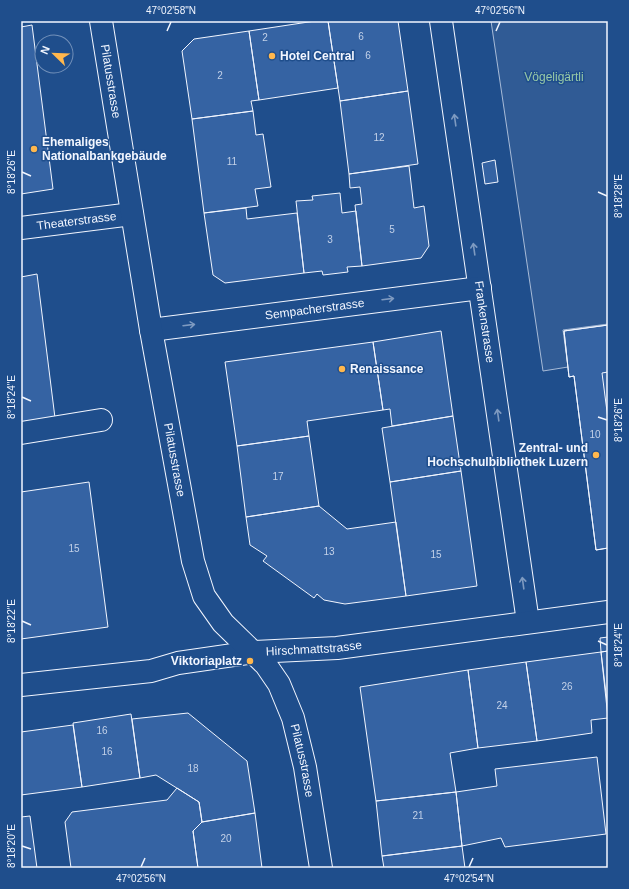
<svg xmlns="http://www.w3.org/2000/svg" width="629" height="889" font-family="Helvetica,sans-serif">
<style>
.green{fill:#305b95;stroke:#a8bbd7}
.building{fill:#3563a3;stroke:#f2f6ff}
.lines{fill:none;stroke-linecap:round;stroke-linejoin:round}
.pedestrian-casing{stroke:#f2f6ff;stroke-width:24}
.minor-casing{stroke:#f2f6ff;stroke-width:24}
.tertiary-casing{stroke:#f2f6ff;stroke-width:24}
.primary-casing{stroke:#f2f6ff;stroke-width:24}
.pedestrian{stroke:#1f4e8c;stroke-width:22}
.minor{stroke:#1f4e8c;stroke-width:22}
.tertiary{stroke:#1f4e8c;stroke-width:22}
.primary{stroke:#1f4e8c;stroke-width:22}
.oneway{stroke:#7e9ac0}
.ticks{fill:none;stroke:#f2f6ff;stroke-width:1.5}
.poi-dot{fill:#ffb74d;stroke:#1f4e8c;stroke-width:1.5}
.labels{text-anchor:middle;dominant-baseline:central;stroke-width:3;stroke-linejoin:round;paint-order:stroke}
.number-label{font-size:10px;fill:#c3d1e8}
.poi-label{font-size:12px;font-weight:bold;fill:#f2f6ff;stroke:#1f4e8c;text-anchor:start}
.park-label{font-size:12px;fill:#97c8a6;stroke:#1f4e8c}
.street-label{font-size:12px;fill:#f2f6ff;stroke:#1f4e8c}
.neatline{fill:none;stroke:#f2f6ff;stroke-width:1.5}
.ticks-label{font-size:10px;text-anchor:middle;fill:#f2f6ff}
</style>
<rect width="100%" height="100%" fill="#1f4e8c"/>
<path class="green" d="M491 21H608V324L563 330 568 367 543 371Z"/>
<path class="building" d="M315 21H328L338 88 259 100 249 31Z
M328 21H398L408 91 340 101Z
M32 25 53 189 21 194V27Z
M249 31 259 100 251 101 253 111 192 119 182 51 194 39Z
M408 91 418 164 349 174 340 101Z
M253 111 256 135 263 134 271 187 255 189 258 206 204 213 192 119Z
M495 160 498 182 485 184 482 163Z
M409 166 414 208 424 206 429 246 421 258 362 266 355 205 362 204 360 187 350 188 349 174Z
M340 193 342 213 356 211 362 266 347 267 348 272 323 275 322 271 304 273 296 201 313 200 312 196Z
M246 208 247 219 297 213 304 273 225 283 213 275 204 213Z
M37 274 55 418 21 422V277Z
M608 325V372L602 373 608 419V548L596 550 574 376 569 377 564 331Z
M608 325V548L596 550 574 376 569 377 564 331Z
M441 331 453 416 392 426 390 409 383 410 373 342Z
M373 342 383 410 307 421 309 436 237 446 225 362Z
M453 416 461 471 390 482 382 428Z
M309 436 319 506 246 517 237 446Z
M461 471 477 586 406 596 390 482Z
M89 482 108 627 21 639V492Z
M319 506 347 529 396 522 406 596 345 604 324 600 317 594 314 598 263 561 267 556 250 545 246 517Z
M608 637V651L601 652 600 638Z
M608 651V710L601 652Z
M601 652 608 718 591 720 592 733 537 741 526 662Z
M526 662 537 741 478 748 468 670Z
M468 670 478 748 450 753 456 792 376 801 360 687Z
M188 713 247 761 255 813 202 822 199 802 156 775 140 778 132 719Z
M131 714 140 778 82 787 73 723Z
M73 725 82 787 21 795V732Z
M597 757 606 834 505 847 501 838 462 846 456 792 497 786 495 769Z
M177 788 199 802 202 822 193 831 198 868H71L65 822 72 812 167 800Z
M456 792 462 846 382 856 376 801Z
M255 813 262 868H198L193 831 202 822Z
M30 816 37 868H21V817Z
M462 846 465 868H384L382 856Z"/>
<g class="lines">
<defs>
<path id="pedestrian" d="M21 433 101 420"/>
<g id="minor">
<path id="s1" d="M441 21 528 622"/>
<path id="s2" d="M21 228 132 214"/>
<path id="s3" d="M151 330 480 288"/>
<path d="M21 685 151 671 178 663 254 652"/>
</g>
<g id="tertiary">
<path id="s4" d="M254 652 337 648 608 612"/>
</g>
<g id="primary">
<path id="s5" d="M101 21 151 330 193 561 204 596 223 623 266 665 279 684 293 718 305 767 321 868"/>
</g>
</defs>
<use href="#pedestrian" class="pedestrian-casing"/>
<use href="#minor" class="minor-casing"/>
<use href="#tertiary" class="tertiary-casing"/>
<use href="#primary" class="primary-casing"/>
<use href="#pedestrian" class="pedestrian"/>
<use href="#minor" class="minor"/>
<use href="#tertiary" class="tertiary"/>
<use href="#primary" class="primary"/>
</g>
<defs><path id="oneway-shaft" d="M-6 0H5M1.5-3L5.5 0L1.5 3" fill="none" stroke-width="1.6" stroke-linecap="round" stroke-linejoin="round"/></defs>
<g class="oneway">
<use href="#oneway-shaft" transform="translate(455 120) rotate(-98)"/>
<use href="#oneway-shaft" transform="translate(474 249) rotate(-98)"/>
<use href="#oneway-shaft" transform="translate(388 299) rotate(-7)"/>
<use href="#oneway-shaft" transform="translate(189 325) rotate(-7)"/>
<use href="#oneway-shaft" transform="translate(498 415) rotate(-98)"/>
<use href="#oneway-shaft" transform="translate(523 583) rotate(-98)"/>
</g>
<path class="ticks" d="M167 31 171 22M496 31 500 22M22 172 31 176M598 192 607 196M22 397 31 401M598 417 607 420M22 621 31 625M598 641 607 645M22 846 31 849M141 867 145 858M469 867 473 858"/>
<g class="poi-dot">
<circle cx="272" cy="56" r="4"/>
<circle cx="34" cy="149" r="4"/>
<circle cx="342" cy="369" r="4"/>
<circle cx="596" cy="455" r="4"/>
<circle cx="250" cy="661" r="4"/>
</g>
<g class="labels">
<g class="number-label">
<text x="361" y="36">6</text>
<text x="265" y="37">2</text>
<text x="368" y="55">6</text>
<text x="220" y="75">2</text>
<text x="379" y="137">12</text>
<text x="232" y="161">11</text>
<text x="392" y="229">5</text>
<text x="330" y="239">3</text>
<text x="595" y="434">10</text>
<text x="278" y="476">17</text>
<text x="74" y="548">15</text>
<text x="329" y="551">13</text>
<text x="436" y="554">15</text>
<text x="567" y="686">26</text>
<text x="502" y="705">24</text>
<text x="102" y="730">16</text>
<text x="107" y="751">16</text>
<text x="193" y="768">18</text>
<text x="418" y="815">21</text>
<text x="226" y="838">20</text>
</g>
<g class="poi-label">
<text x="280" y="56">Hotel Central</text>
<text x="42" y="142">Ehemaliges<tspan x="42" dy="14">Nationalbankgebäude</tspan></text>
<text x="350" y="369">Renaissance</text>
<text x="588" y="448" text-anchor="end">Zentral- und<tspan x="588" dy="14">Hochschulbibliothek Luzern</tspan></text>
<text x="242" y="661" text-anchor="end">Viktoriaplatz</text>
</g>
<g class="park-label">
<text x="554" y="77">Vögeligärtli</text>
</g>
<g class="street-label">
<text stroke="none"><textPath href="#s5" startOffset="61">Pilatusstrasse</textPath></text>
<text stroke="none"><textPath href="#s2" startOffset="56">Theaterstrasse</textPath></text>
<text stroke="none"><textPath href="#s3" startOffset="165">Sempacherstrasse</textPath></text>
<text stroke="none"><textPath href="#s1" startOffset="304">Frankenstrasse</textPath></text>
<text stroke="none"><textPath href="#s5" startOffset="445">Pilatusstrasse</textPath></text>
<text stroke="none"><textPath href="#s4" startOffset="60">Hirschmattstrasse</textPath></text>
<text stroke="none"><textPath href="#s5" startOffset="781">Pilatusstrasse</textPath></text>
</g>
</g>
<rect width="629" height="889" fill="none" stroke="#1f4e8c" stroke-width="44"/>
<g transform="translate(54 54) rotate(293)"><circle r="19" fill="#1f4e8c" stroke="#7391ba"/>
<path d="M0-3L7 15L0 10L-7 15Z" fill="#ffb74d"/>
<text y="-6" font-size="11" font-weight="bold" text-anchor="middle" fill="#f2f6ff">N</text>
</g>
<rect x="22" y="22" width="585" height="845" class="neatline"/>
<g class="ticks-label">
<text x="171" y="14">47°02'58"N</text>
<text x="500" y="14">47°02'56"N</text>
<text transform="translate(11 172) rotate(-90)" y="4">8°18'26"E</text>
<text transform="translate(618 196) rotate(-90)" y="4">8°18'28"E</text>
<text transform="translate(11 397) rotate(-90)" y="4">8°18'24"E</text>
<text transform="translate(618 420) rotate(-90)" y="4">8°18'26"E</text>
<text transform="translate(11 621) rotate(-90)" y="4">8°18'22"E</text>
<text transform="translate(618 645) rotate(-90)" y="4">8°18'24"E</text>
<text transform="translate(11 846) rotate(-90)" y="4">8°18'20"E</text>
<text x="141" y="882">47°02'56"N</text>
<text x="469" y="882">47°02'54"N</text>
</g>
</svg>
